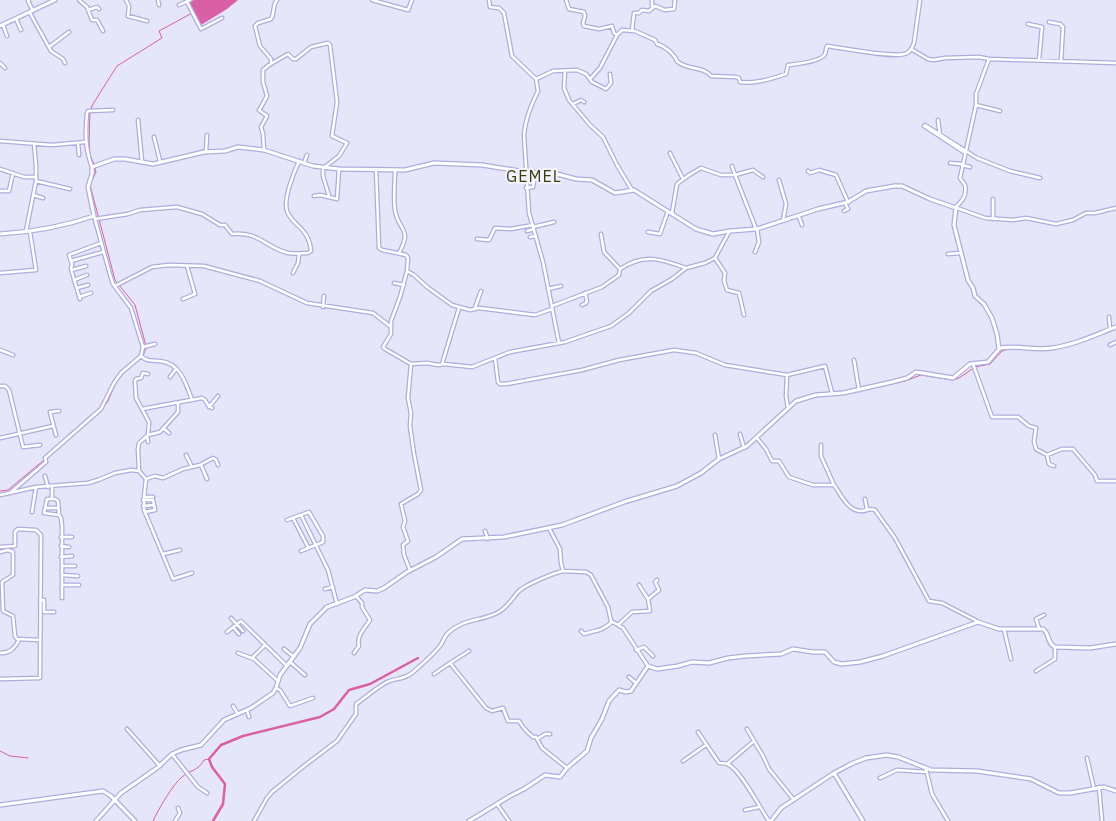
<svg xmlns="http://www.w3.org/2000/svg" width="1116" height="821" font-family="'IBM Plex Sans',sans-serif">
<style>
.water{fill:#d960a5}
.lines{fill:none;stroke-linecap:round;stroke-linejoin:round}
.stream{stroke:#d960a5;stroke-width:1}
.canal{stroke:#d960a5;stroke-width:2.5}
.minor-casing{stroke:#afacdd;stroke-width:5}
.tertiary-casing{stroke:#afacdd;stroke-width:5.5}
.secondary-casing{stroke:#afacdd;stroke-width:5.5}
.minor{stroke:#fff;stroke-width:2.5}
.tertiary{stroke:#fff;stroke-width:3}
.secondary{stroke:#fff;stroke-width:3}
.labels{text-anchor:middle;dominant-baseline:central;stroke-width:4;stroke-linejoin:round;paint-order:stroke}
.quarter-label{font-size:16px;letter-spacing:1px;fill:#3b3a10;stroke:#f4f4fe}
</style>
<rect width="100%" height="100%" fill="#e6e6fa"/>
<path class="water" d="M195 0H238L227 9 201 25 188 1Z"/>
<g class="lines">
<path class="stream" d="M94 164 90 155 89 142 90 111 93 104 117 66 162 38 159 31 194 12
M95 168 96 172 90 185 115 280 135 305 146 346C145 357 136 363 128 368
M1107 332 1116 329
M1048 350 1066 347
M845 394 905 381 921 375 953 380 959 378 975 367 990 364 1002 351 1008 349H1016
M103 408 108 401 117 380
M0 491 8 490 44 460
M0 751 10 756 28 758
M153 821C158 810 173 784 182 777 191 769 197 772 204 760L209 759"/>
<path class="canal" d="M213 821 223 804 225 784 212 767 209 759 221 745 243 736 320 717 334 709 349 690 370 684 418 658"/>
<defs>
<path id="minor" d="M29 0 28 1 33 11
M79 0 87 7 92 20H97L103 31
M126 0 129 6 128 16 147 21
M158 0 159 5
M372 0 408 10 412 0
M489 0 490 7 499 8 504 13 512 56 536 79
M566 0 569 9 584 12 585 16 583 23 584 26 599 29 612 26 614 33 617 35 622 30 635 31 655 40 657 44C664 46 670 51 674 56 676 58 676 61 678 62 688 70 703 66 711 76L736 77 739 78 740 82C755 84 771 79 786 74L788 65C796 64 821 62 825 54 826 51 826 48 827 46 843 48 892 58 904 54 910 53 912 48 914 43L920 0
M652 0V7
M187 2 201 29 222 18
M179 5 190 0
M88 10 97 7 99 9
M30 13 51 51 63 59 65 63
M16 19 21 30
M1049 22 1060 24 1063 27 1061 61
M1028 24 1042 27 1039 60
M3 25 7 36
M632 31 634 13H639L642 10 649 11 655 6 665 10 674 9 675 0
M49 47 69 32
M911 49 928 59 933 60 945 58 979 57 989 59 976 94V105L960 178 965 185C967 195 963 200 956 207
M989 59 1116 63
M0 63 5 68
M271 64V59L260 46 255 26 258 23 271 19C275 13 272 5 277 0
M565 71 564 88 569 100 590 125 603 137 617 165 632 190
M590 79 600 68 617 35
M573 104 581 100 584 102
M976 105 1000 111
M138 120 142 162
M938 120 940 136
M925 125 977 158 1010 171 1040 178
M924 126 965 153
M154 137 160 161
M0 141 52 145 85 142
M78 143 79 155
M264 150 263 134 261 127 267 116 259 110C263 105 264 101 267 96L263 82V70L269 65 288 54 293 59H296L311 47 328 43 330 45 337 102 332 136 347 143 339 156 325 167
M206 151 207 135
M670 153 683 179
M304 163 307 155
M950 163 961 164
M962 165 970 167
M732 166 735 175 753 170 763 177
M92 167C85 149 85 132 87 113L88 111 113 110
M323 168V176L329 196
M0 169 24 177H36
M376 169 379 248 382 250 406 255 408 258 407 271 414 275 427 287 452 305 470 310 479 308 535 315 552 309
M395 170C395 183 393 197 395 210 398 231 413 228 399 253
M808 171 810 173 819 170 836 175 848 202
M779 180 786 204 783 220
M36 181 70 189
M526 188 533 187 534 181
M0 191H9L13 173
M33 195 43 198
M314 196 320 195 337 199 339 169
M993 199V219
M957 208 985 218 1013 220 1026 218 1056 224 1073 220 1086 213H1095L1116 208
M844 211 848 209 845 203
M672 213 677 184 689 175 701 168 721 175H735L756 229
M799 217 802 225
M95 219 128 214 140 210 177 207 202 214 220 225H225L232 234C259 231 266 248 288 253 295 254 302 253 308 253L311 251C309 227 292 226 287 211 283 199 294 172 299 161
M533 227 554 222
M26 231 36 181V165L34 144
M527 231 534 229
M648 232 660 234 668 211
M530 237 536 236
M477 239 489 240 495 228 511 229 533 225
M755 252 759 242 757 229
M948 254 961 253
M715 258 725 273 724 281 727 290 739 293 744 315
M71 261 103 252
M620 269C644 253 661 259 686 268
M72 270 86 266
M407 271 400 297 391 321V334L383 347 385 349 411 364 408 398 411 413 410 426 414 454 421 490 418 494 401 504 405 521 403 527 408 541 403 545 404 555 410 570
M0 273 36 270 30 232
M293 273 298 263 299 254
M74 280 87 275
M394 283 404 285
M115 286 152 267 169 265 204 266 260 281 307 303 373 313 391 327
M77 288 88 285
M548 289 561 286
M79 297 91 293
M80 299 71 269 72 264 69 255 101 243
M183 299 195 294 187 266
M582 305 586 303 587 301 585 293
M552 306 602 287 619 275 620 269 604 252 601 234
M323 307 324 296
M475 308 481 291
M1109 317 1110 329
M559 343 543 262 529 213 524 135C525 119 531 105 538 91L536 79 553 71 577 70 586 74 592 82 606 89 611 83 610 74
M1110 345 1116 342
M143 347 155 344
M0 350 13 355
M141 356C147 362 152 360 160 361 180 363 186 383 192 400
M495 358 498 382 500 384H506L582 370 619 360 674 350 696 353 725 365 787 375 825 366 832 393
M854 360 859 390
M411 364 427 363 438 365 444 364 472 367 510 352 565 342 611 326 629 313 651 291 672 279 686 268 705 263 715 258 729 232
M442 364 459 308
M973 364 992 417H1018L1029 426 1036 428 1034 441 1036 449 1047 455 1049 464 1054 466
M787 375 786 396 788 408
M170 377 176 369
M0 386H5L9 390 23 447 40 445
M209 407 218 396
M142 409 202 398 205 400 208 405 212 408
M163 428 169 433
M740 434 744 448
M56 435 50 412 59 411
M148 435 149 422 136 398 135 381 136 379 141 378 143 373 148 374
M715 435 719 459
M147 436 148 442
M0 438 53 426
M757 438 766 449 772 461H779L789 477 813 485H834C840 493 847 510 860 511 866 512 869 507 875 510L895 538 929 601 942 603 977 621
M821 445V456L834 485
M186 455 192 467
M1047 455 1062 449H1073L1095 475 1097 481H1116
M201 465 207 479
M139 471 138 449 139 443 148 435 160 432 178 412V403
M45 476 48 487
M146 479 155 476 163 478 183 469 200 465 213 458 216 460 218 465
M52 487V499
M10 493 46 462 45 458 101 409 114 383 121 373 141 356 143 347 131 308 113 284 111 278 94 216
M0 495 36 487 88 483 98 480 115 473 131 470 139 471 146 479 144 497V510L173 579 192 573
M144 497H153
M865 499 867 509
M143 500H153L155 510 145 512
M143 506 154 505
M45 508H58
M32 512 36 487
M59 515 44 513 47 499H55L58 501 59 515 61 518 62 526V585H79
M301 515 328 570 337 604
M293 518 308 547
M287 520 309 512 323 536V542L301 551
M549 528 560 549 561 563 563 571 586 572 591 575 608 607 611 621 623 628 648 666
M485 531 488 539
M61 537H72
M61 546 69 547
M0 547 15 546V532L18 529 36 530 41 535 40 678 0 679
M0 552 8 550 13 552V575L2 582 3 611 13 616 15 636 17 639 40 640
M163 554 180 550
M61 557 72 556
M62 566H75
M62 575 78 576
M62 585V598
M325 589 333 587
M648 599 659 590 655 582 657 580
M40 600H44V612H54
M231 618 243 631
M618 625 632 612 650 611 648 599 639 585
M233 627 239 634
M1039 628 1036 619 1044 615
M1004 629 1011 659
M581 631 584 634C596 630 601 632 612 622
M227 632 241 621 287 666
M284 649 294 657
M636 650 644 647 653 656
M469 651 450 663 486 708 492 711 503 708 508 721H519C523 728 527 732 533 737H536L542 748 567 768
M0 653C10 653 14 649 19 640
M238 653 254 659 278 681
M354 653 359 646C356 636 365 628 370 620L362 607V603L356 596
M252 658 265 645
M290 662 305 675
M1036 671 1055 659V647
M434 674 450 663
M629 677 636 683
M276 688 280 690 290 706 313 698
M233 706 238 714
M247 710 249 717
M127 729 160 766
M747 729 763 756 769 769 794 800
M698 732 719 763C722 763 724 763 727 764 739 767 761 810 769 821
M537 739 545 734H550
M172 754 198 787 207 793
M1087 758 1094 789
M683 761 706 745
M727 764 754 741
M926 769 932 794 948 821
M880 778 897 770 926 772
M1099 787 1102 821
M497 804 509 821
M745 810 759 807
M175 821 180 813 178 808
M254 821 267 798 272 792 304 766 337 741 356 714V704C366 697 376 688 387 682 395 678 403 680 412 673 421 665 432 656 440 646 443 642 444 637 448 633 464 618 479 622 497 613 507 608 511 600 518 592 524 585 554 573 563 571"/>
<path id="tertiary" d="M0 234C33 232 62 227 94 216L88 187 92 174V167L114 159H125L153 164 204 152 225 151 238 147 264 150 313 166 339 169 405 170 434 163 482 165 526 172 557 174 576 179 592 180 615 193 634 190 696 229 713 234 730 231 757 229 818 209 848 202 866 191 894 186H902L930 199 956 208 954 225 968 280 973 288 975 296 984 304 992 318 997 334 999 349
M834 773 851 764 866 758 887 755 898 757 931 770 977 771 1031 779 1059 793H1070L1104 787 1116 791
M96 821 121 793 157 768 172 754 181 750 201 745 224 720 251 708 273 693 276 688 280 675 300 648 310 624 327 607 354 597 365 590 377 591 384 588 407 572 436 557 462 539 504 537 562 525 624 502 677 486 701 473 719 459 747 446 796 401 816 395 843 393 892 382 907 378 916 372 953 378 970 364 988 362 1000 348C1017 345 1035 351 1052 348 1074 345 1095 335 1116 327
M469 821 510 796 524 789 545 775 560 777 567 768 587 751 591 738 602 719 609 701 619 690 626 692 631 691 648 666 657 669 678 666 692 662 709 663 728 658 746 656 781 654 793 649 813 652H825L834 662 842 664 860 662 883 656 978 622 999 629H1043C1050 634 1047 644 1055 647L1090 648 1116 644
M771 821 781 808 834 773 863 821"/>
<path id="secondary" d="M0 26 55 0
M0 805 103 791 111 796 135 821"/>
</defs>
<use href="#minor" class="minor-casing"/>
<use href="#tertiary" class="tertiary-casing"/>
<use href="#secondary" class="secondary-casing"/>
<use href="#minor" class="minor"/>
<use href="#tertiary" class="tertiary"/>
<use href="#secondary" class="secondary"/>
</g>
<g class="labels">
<g class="quarter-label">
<text x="534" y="176">GEMEL</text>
</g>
</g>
</svg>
